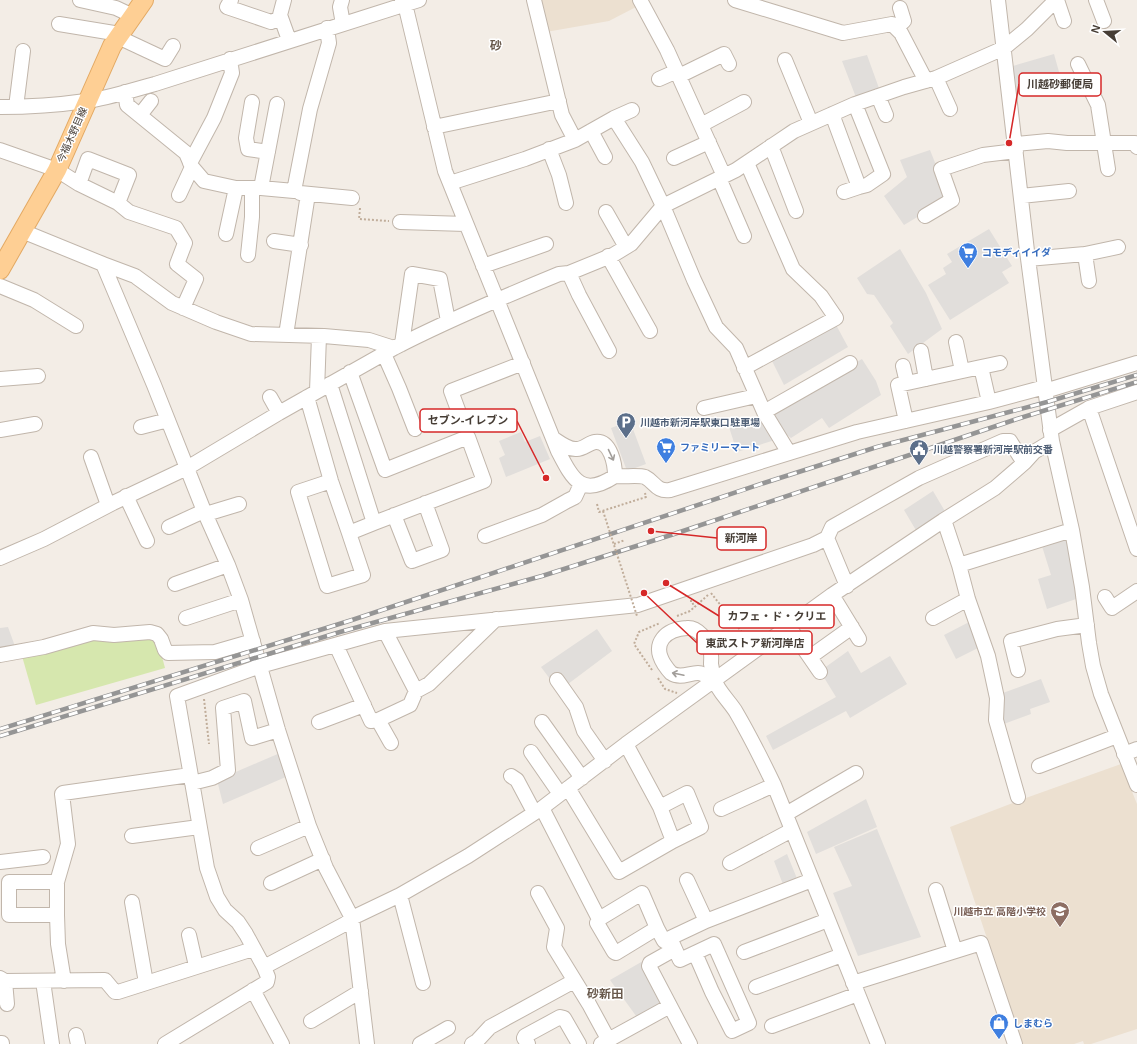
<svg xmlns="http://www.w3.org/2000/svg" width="1137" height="1044" font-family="Helvetica,'Noto Sans JP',sans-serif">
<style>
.education{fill:#ece0d0}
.green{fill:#d6e7ae}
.parking{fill:#e1dedb}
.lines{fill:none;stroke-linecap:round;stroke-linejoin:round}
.minor-casing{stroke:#c1b6ab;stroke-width:16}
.major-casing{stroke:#e3a963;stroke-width:20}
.path{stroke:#c0ad9a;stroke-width:2;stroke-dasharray:2 2;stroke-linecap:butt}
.minor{stroke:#fff;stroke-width:14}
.major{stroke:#fecf94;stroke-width:18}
.rail-casing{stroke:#959595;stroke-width:4.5}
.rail{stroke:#fff;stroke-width:3;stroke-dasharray:9;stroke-linecap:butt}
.path-bridge{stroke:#c0ad9a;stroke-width:2;stroke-dasharray:2 2;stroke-linecap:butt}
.oneway{stroke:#a29e9a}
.labels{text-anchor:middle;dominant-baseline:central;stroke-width:3;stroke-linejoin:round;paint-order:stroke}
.street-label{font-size:10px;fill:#463d35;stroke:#fff}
.shop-label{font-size:10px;font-weight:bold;fill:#366cbe;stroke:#fff;text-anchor:start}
.service-label{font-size:10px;font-weight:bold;fill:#4e5e75;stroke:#fff;text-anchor:start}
.education-label{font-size:10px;font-weight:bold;fill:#785e54;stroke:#fff;text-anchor:end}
.quarter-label{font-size:12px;font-weight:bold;fill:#68594c;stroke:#fff}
.leader{fill:none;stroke:#d62828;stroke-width:1.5}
.callout-dot{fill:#d62828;stroke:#fff;stroke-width:1.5}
.callout{fill:#fff;stroke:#d62828;stroke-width:1.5}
.callout-label{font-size:11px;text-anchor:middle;font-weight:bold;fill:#463d35}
</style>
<rect width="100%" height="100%" fill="#f3ede6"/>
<path class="education" d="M537 0H634L636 7 609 21 546 32Z
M1121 764 1137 804V1029L1091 1044H1084L1083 1041 1074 1044H1022L950 827 1023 799Z"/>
<path class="green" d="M151 635 160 649 165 668 36 705 22 656 77 640Z"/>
<path class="parking" d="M1054 54 1061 79 1016 92 1013 66Z
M867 55 880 91 857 100 842 61Z
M930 150 949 198 904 225 884 196 907 177 900 160Z
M989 229 1012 266 1002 272 1009 283 950 320 928 285 946 274 943 268 952 262 947 254Z
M900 249 926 293 942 329 908 354 890 326 893 323 874 295 867 294 857 278Z
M835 323 848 347 784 385 770 357Z
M862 359 876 381 881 395 829 428 822 418 791 438 780 429 769 413Z
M761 417 775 440 737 452 729 427Z
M630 421 646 464 627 471 611 428Z
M521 432 525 442 540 436 550 459 506 477 499 458 505 455 499 441Z
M933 491 946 513 917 532 904 510Z
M1068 535 1079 598 1047 609 1038 579 1051 575 1041 543Z
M973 620 982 646 956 659 944 635Z
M8 627 16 649 0 651V628Z
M597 629 612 651 568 684 553 683 541 667Z
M848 651 861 673 890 656 907 684 850 718 846 711 773 750 766 736 836 697 820 671Z
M1041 679 1050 702 1030 709 1031 714 1001 725 1000 694Z
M280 753 288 776 223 804 217 780Z
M866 799 877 827 816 854 807 832Z
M877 829 921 937 858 956 833 893 852 886 834 847Z
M787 854 798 881 784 887 774 861Z
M643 961 664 1000 661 1007 639 1020 610 980Z"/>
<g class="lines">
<defs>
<path id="minor" d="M80 0 116 8 133 16
M231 0 227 7 271 22 281 18
M284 0 280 15 289 40
M342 0 340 7 343 24
M402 0 405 4 445 171 558 451C573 480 582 498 615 476 615 465 611 440 595 442 589 443 583 449 577 449 569 450 560 443 554 439
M534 0 562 115 575 140
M640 0 667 50 724 176
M735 0 843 33 892 24 901 33 926 81
M998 0 1027 251 1052 441 1072 530 1082 587 1089 643 1093 666 1101 694 1137 785
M1057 0 1064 21
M1096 0 1104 21
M59 24 120 34
M896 28 904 21 900 8
M118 37 165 59 173 46
M785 60 811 123
M1078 64 1098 105 1108 169
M679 76 724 54 729 64
M936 78 950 109
M659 79 677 71
M125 92 127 105 186 153 192 167 204 181 236 188H261L294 191 310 109 329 43 327 28
M878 96 886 115
M252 102 246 138 248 149 268 152
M0 107C29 107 58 105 86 101 109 98 132 90 155 84L419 0
M16 107 23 51
M832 114 859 187 867 185 883 174 855 104
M140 115 151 101
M614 118 632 110
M701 125 744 102
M434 127 559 101
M591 131 605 157
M1015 144 1048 141 1067 143H1135L1137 147
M771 146 796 211
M549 149 559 175 566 203
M0 150 57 170 79 184 118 203 129 212 176 228 185 243 177 264 196 279 183 308
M674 158 709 142
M190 163 214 118 232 73 230 59
M719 178 744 236
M450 183 525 159 575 140 614 118 642 162 663 206 694 280 716 327 736 348 764 412 789 453
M79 184 88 159 129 175 118 203
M261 188 277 104
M844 192 859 187
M300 193 352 198
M179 195 192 167
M1021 196 1069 191
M606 212 626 247
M925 216 952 200 941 169 983 155 1016 151
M400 222 466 224
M22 231 103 264 154 385 204 511 228 565 241 600 278 730 309 826 326 868 352 918 367 1044
M226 234 236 188
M274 241 301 245
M1085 254 1089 281
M248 255 252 217V188
M608 256 650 331
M1028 259 1085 254 1118 247
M103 264 135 276 172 303 216 322 251 334 324 336 369 340 394 348C448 320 503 297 559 274L569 273 613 255 631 244 663 206 736 170 794 131 855 104 904 87 936 78 1004 48 1027 29 1056 0
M483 266 546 244
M569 273 579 295 609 351
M0 286 34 300 76 326
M286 335 308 194
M956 342 962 371
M402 344 412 274 440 279 448 321
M921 351 926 379
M384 354 399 388 415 429
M903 366 907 383
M981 367 1000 363
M744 368 836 318 821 296 793 269 747 163
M0 379 38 376
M330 384 374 523 484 481 468 437 385 470 350 372
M317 391 319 336
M1045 391 1137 363
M270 397 279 413
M307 397 331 481 349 533 374 523
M704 408 756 396
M1089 408 1137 549
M764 412 850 363
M461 418 451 391 523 363
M906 421 898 385 981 367 989 402
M141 427 168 420
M0 430 35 424
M1050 430 1089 408 1137 392
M91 457 108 505
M615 476C623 477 639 475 645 477 655 482 656 492 670 490L857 432 989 402 1045 387
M331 481 298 492 327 586 363 575 349 533
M126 496 147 541
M206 514 239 504
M394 515 412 561 442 550 425 503
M944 520 959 565 1072 530
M169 527 204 511
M485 536 542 515 567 501 575 497 581 484
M0 558 44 539 113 503 187 468 279 413 394 348
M959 565 968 599 988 656 997 698 996 720 1018 797
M175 584 228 565
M847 586 827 538 832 527 919 478 1003 441H1010L1024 463
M832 595 859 639
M1105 597 1112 608 1137 591
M186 618 241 600
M933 618 968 599
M789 627 820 672
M385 631 416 691
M336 645 371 721 378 720 410 705 416 691 429 684 496 619
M0 655 44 647 93 633 114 635 150 632 157 634 161 639 165 650 168 653 215 652 253 641
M810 657 852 627
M1018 670 1011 641 1057 629 1087 625
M557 680 576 707 584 731 605 761
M714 681C710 678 703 673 698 673 689 673 680 679 671 673 668 670 666 667 664 664 651 643 666 629 687 628 698 627 707 640 710 649 712 654 711 659 711 664 712 669 713 675 714 679 717 690 730 702 736 712 750 736 762 760 774 785L878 1044
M378 720 391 743
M319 722 364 705
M542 722 582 778
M531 752 560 794
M1124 754 1137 749
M1039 766 1117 736
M511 776 517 780 534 812
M192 783 212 778 228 770 223 708 244 701 252 738 278 730
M568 788 619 872 673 841 660 807 626 744
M660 807 687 793 701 827 673 841
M542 808 599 919 597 923 614 952 616 953 657 928 642 893 599 919
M721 809 774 785
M786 814 856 773
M132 836 199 827
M258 848 309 826
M0 862 43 857
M730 863 792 830
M687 880 706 921
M57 882H9V915H57
M271 883 323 859
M936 890 955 951
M538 893 557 928 554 947 589 1004 608 1039
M400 895 423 983
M132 902 146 983
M657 928 664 941 670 938 680 960 714 944 749 1023 732 1031 712 992 695 953
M189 935 196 966
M670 938 706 921 812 880
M675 949 650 963 649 966 690 1044
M744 952 828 920
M264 967 246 934 238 922 225 910 217 897 207 868 177 696 260 666 385 631 638 605 813 545 827 538
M0 978 5 981 105 980 115 992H118L253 949
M5 981 7 1004
M43 981 52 1044
M64 981 58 944 57 915V882L68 844 62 794 63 793 190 775
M853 983 981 943 1015 1044
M756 987 842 955
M253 990 282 1044
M311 1021 361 991
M772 1026 858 994
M76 1035 78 1044
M0 1043H2
M165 1044 267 982 268 977 264 967 345 924 352 918 400 895 468 856 542 808 626 744 832 595 944 520 995 488 1024 463 1034 452 1052 441
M420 1044 448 1028
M472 1044 477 1041 490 1027 574 981
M528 1044 524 1038 525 1036 560 1017 564 1018 579 1044
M601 1044 670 1006"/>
<path id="major" d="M0 270 57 170 112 46 144 0"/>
</defs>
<use href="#minor" class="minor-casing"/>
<use href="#major" class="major-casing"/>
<path class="path" d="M360 208 359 219 389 221
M597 504 599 512 646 497 645 493
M614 544 625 540
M711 593 748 640
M690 601H692L694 607
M677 616 690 611 708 595
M652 670 634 644 639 632 660 623
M658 678 665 689 677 693
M204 699 209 744"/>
<use href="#minor" class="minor"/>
<use href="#major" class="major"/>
<defs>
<path id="rail" d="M0 729 352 620 764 483 877 447 1047 402 1137 375
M0 736 340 632 542 576 671 535 1017 419 1137 382"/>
</defs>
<use href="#rail" class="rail-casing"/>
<use href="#rail" class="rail"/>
<path class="path-bridge" d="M603 511 637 616"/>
</g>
<defs><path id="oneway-shaft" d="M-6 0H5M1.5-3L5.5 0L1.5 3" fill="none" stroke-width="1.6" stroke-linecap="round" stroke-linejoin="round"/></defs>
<g class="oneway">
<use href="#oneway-shaft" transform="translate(611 455) rotate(65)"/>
<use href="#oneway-shaft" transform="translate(678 674) rotate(-168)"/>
</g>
<defs>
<symbol id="supermarket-pin" viewBox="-11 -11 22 30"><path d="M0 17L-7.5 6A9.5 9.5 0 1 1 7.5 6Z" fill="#3f7fe0" stroke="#fff"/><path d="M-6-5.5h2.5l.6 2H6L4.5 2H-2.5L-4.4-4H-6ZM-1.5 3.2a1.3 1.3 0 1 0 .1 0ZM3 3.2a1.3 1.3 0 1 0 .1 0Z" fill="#fff"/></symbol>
<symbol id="parking-pin" viewBox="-11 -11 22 30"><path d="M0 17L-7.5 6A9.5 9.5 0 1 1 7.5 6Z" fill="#5c6f8a" stroke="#fff"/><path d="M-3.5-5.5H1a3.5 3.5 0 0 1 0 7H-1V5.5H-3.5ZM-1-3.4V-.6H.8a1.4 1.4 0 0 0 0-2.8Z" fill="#fff"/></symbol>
<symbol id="civic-pin" viewBox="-11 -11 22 30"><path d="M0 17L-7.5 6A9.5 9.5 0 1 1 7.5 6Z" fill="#5c6f8a" stroke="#fff"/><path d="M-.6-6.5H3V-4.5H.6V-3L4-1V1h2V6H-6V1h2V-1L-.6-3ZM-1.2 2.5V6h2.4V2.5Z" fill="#fff"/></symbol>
<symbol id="school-pin" viewBox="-11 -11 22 30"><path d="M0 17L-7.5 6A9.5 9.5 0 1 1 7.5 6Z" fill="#8d6e63" stroke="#fff"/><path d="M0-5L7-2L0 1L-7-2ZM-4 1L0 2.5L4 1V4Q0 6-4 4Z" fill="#fff"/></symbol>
<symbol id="shop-pin" viewBox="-11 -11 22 30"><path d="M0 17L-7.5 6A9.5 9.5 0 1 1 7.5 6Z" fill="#3f7fe0" stroke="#fff"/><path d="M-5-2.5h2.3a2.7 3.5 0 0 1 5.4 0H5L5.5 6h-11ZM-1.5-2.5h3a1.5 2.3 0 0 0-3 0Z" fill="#fff"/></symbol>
</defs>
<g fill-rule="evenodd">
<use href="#supermarket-pin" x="957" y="241" width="22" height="30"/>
<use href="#parking-pin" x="615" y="411" width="22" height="30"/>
<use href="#supermarket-pin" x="655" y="436" width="22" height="30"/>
<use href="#civic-pin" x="908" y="438" width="22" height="30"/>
<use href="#school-pin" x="1049" y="900" width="22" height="30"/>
<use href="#shop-pin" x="988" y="1012" width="22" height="30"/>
</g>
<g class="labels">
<g class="street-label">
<text transform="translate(72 135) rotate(-66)">今福木野目線</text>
</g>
<g class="shop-label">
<text x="982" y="252">コモディイイダ</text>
<text x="680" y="447">ファミリーマート</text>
<text x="1013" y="1023">しまむら</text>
</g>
<g class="service-label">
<text x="640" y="422">川越市新河岸駅東口駐車場</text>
<text x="933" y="449">川越警察署新河岸駅前交番</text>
</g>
<g class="education-label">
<text x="1046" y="911">川越市立 高階小学校</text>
</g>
<g class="quarter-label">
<text x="496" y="46">砂</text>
<text x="605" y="994">砂新田</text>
</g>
</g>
<path class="leader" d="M1009 143L1019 84M546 478L517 421M651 531L717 538M666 583L719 616M644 593L697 643"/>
<g class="callout-dot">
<circle cx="1009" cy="143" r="4"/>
<circle cx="546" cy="478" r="4"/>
<circle cx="651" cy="531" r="4"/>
<circle cx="666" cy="583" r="4"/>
<circle cx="644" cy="593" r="4"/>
</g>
<g class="callout">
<rect x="1019" y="73" width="82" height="23" rx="4"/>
<rect x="420" y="409" width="97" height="23" rx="4"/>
<rect x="717" y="527" width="49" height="23" rx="4"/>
<rect x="719" y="605" width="115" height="23" rx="4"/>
<rect x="697" y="631" width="115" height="23" rx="4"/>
</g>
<g class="callout-label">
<text x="1060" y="88">川越砂郵便局</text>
<text x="468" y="424">セブン-イレブン</text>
<text x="741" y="542">新河岸</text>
<text x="777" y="620">カフェ・ド・クリエ</text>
<text x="755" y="647">東武ストア新河岸店</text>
</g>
<g transform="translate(1105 32) rotate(288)" stroke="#ffffff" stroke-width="3" paint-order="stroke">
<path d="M0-3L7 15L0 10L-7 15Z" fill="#463d35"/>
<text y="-6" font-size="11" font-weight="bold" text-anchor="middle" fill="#463d35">N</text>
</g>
</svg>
